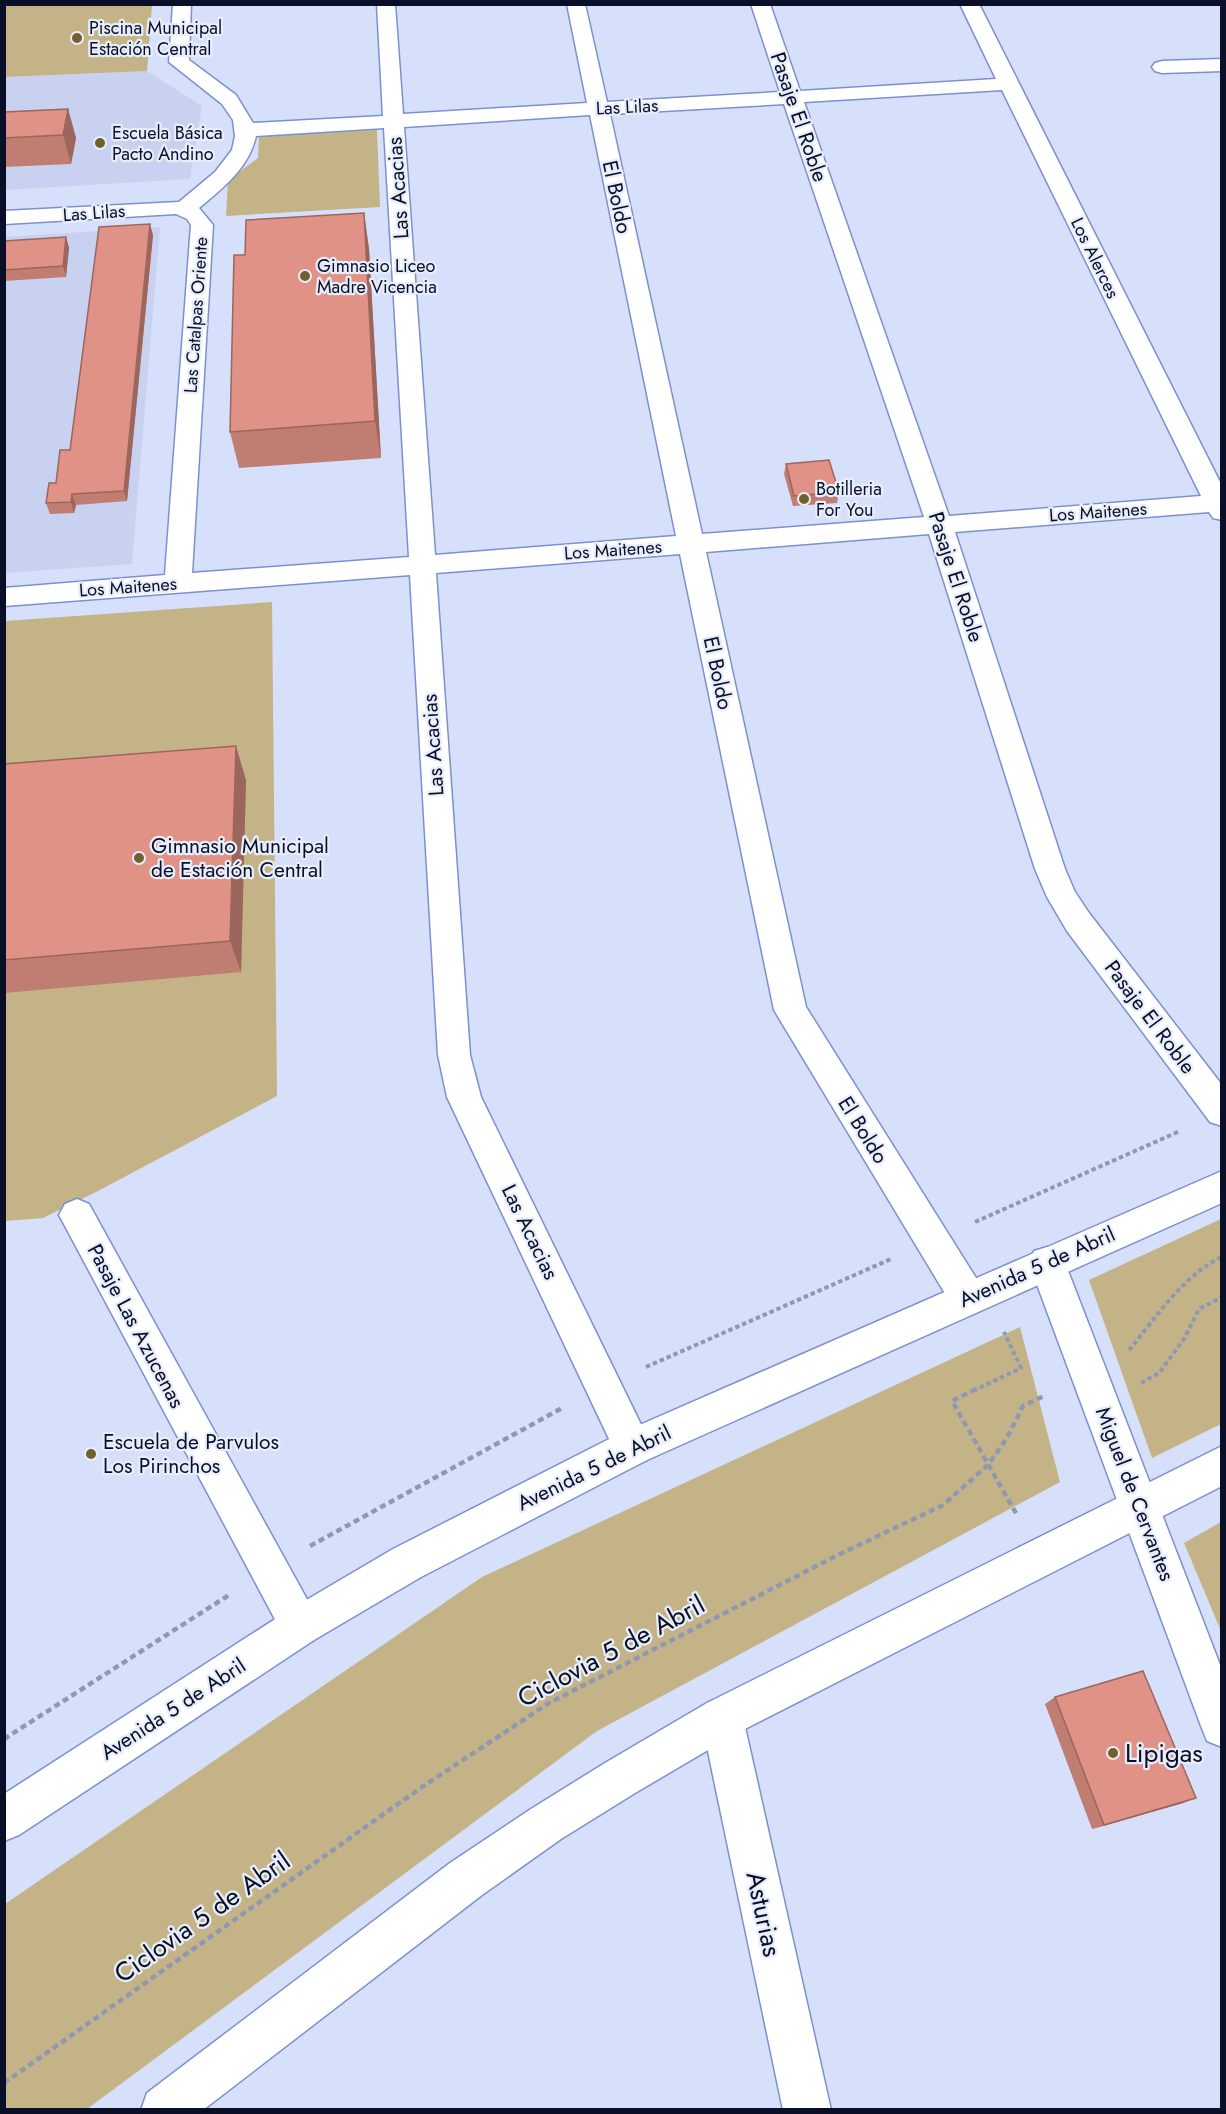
<svg xmlns="http://www.w3.org/2000/svg" width="1226" height="2114" font-family="Jost,sans-serif">
<style>
.built{fill:#c8d2f0}
.green{fill:#c3b386}
.lines{fill:none;stroke-linecap:round;stroke-linejoin:round}
.minor-casing{stroke:#7c90cf;stroke-width:3}
.secondary-casing{stroke:#7c90cf;stroke-width:3}
.path-far1{stroke:#8f98b2;stroke-width:4;stroke-dasharray:4.5 3;stroke-linecap:butt}
.path{stroke:#8f98b2;stroke-width:4.5;stroke-dasharray:6 4;stroke-linecap:butt}
.minor{fill:#fff;fill-rule:evenodd}
.secondary{fill:#fff;fill-rule:evenodd}
.wall{fill:#c07e72}
.shaded-wall{fill:#9c665d}
.building{fill:#df9285;stroke:#9c665d;stroke-width:1.5}
.poi-dot{fill:#715f2d;stroke:#e8edfb;stroke-width:2}
.labels{text-anchor:middle;dominant-baseline:central;stroke-width:4.5;stroke-linejoin:round;paint-order:stroke}
.far-poi-label{font-size:18px;fill:#090f26;stroke:#e8edfb;text-anchor:start}
.far-street-label{font-size:18px;fill:#090f26;stroke:#e8edfb}
.street-label{font-size:21px;fill:#090f26;stroke:#e8edfb}
.poi-label{font-size:21px;fill:#090f26;stroke:#e8edfb;text-anchor:start}
.near-street-label{font-size:26px;fill:#090f26;stroke:#e8edfb}
.near-poi-label{font-size:26px;fill:#090f26;stroke:#e8edfb;text-anchor:start}
</style>
<rect width="100%" height="100%" fill="#d6e0fb"/>
<path class="built" d="M147 71 202 106 190 179 5 190 4 77Z
M160 227 132 564 5 573V237Z"/>
<path class="green" d="M4 5H152L147 71 5 77Z
M377 130 380 207 226 216 228 180 258 158 259 136Z
M272 602 277 1096 96 1192 43 1218 5 1221V621Z
M1221 1219V1424L1152 1458 1089 1280Z
M1020 1327 1060 1482 597 1731 87 2109H5V1904L482 1577Z
M1221 1522V1631L1184 1543Z"/>
<g class="lines">
<defs>
<path id="minor" d="M173 4H191L189 60 236 95 253 123 383 116 377 4H395L403 114 587 103 567 4H585L607 102 780 92 751 4H770L800 91 996 79 960 4H979L1222 486V520L1213 518 1209 512 955 532 1065 869 1075 892 1089 913 1222 1085V1126L1210 1122 1067 931 1047 897 1035 869 929 534 706 552 806 1007 981 1286 986 1298 981 1310 968 1315 955 1310 774 1010 680 554 436 573 470 1055 481 1097 652 1447 647 1460 633 1466 619 1460 447 1097 438 1055 410 575 4 606V588L165 575 191 225 187 219 176 214 4 224V211L179 202 215 172 232 150 235 136 233 120 222 104 169 62ZM1002 90 1201 496 949 516 804 102ZM784 104 924 517 702 534 610 114ZM590 115 676 536 435 555 404 127ZM384 128 409 557 192 573 213 225 199 208C223 188 249 168 256 136Z
M1222 59V71L1162 73 1155 71 1152 67 1155 63 1162 61Z
M77 1199 89 1204 314 1612 320 1626 314 1640 300 1646 286 1640 65 1226 59 1215 65 1204Z
M1047 1247 1060 1251 1065 1263 1222 1670V1747L1207 1741 1201 1726 1029 1263 1034 1251Z
M722 1697 737 1703 743 1718 831 2110H783L701 1718 707 1703Z"/>
<path id="secondary" d="M1222 1171V1203L647 1460 421 1577 314 1640 19 1835 4 1841V1794L286 1612 393 1549 619 1434Z
M1222 1446V1486L737 1733 635 1793 561 1839 482 1895 203 2110H141L147 2093 450 1863 531 1809 605 1763 707 1703Z"/>
</defs>
<use href="#minor" class="minor-casing"/>
<use href="#secondary" class="secondary-casing"/>
<path class="path-far1" d="M975 1222 1180 1131
M1129 1350C1156 1318 1183 1275 1222 1257
M646 1367 891 1259
M1141 1383 1159 1373 1184 1339 1199 1309 1222 1297
M973 1391 1021 1368 1004 1332"/>
<path class="path" d="M976 1389 952 1401 1017 1515
M310 1546 564 1407
M4 1739 229 1595
M4 2083 422 1787 549 1703 840 1554 943 1505 988 1465 1007 1438 1023 1406 1046 1395"/>
<use href="#minor" class="minor"/>
<use href="#secondary" class="secondary"/>
</g>
<path class="wall" d="M68 109 76 138 71 164 4 167V112Z
M364 213 369 249 381 458 239 468 230 432 245 255Z
M153 235 127 501 76 505 74 513 50 514 46 503 70 450Z
M66 237 69 248 66 277 4 281V241Z
M786 464 839 492 837 503 793 506 784 474Z
M4 764 246 780 241 972 4 993Z
M1055 1697 1183 1803 1092 1829 1045 1704Z"/>
<path class="shaded-wall" d="M68 109 76 138 71 164 63 135Z
M364 213 369 249 381 458 375 421Z
M150 224 153 235 127 501 124 491Z
M66 237 69 248 66 277 63 266Z
M72 494 76 505 74 513 71 502Z
M236 746 246 780 241 972 230 941Z
M1196 1798 1183 1803 1092 1829 1104 1825Z"/>
<path class="building" d="M68 109 63 135 4 138V112Z
M364 213 375 421 230 432 234 255H245L246 220Z
M150 224 124 491 72 494 71 502 46 503 49 483H56L60 450H70L99 227Z
M66 237 63 266 4 270V241Z
M829 460 839 492 794 496 786 464Z
M236 746 230 941 4 960V764Z
M1143 1671 1196 1798 1104 1825 1055 1697Z"/>
<g class="poi-dot">
<circle cx="77" cy="38" r="6"/>
<circle cx="100" cy="143" r="6"/>
<circle cx="305" cy="276" r="6"/>
<circle cx="804" cy="499" r="6"/>
<circle cx="139" cy="858" r="6"/>
<circle cx="91" cy="1454" r="6"/>
<circle cx="1113" cy="1753" r="6"/>
</g>
<g class="labels">
<g class="far-poi-label">
<text x="89" y="28">Piscina Municipal<tspan x="89" dy="21">Estación Central</tspan></text>
<text x="112" y="133">Escuela Básica<tspan x="112" dy="21">Pacto Andino</tspan></text>
<text x="317" y="266">Gimnasio Liceo<tspan x="317" dy="21">Madre Vicencia</tspan></text>
<text x="816" y="489">Botilleria<tspan x="816" dy="21">For You</tspan></text>
</g>
<g class="far-street-label">
<text transform="translate(627 107) rotate(-3)">Las Lilas</text>
<text transform="translate(94 213) rotate(-4)">Las Lilas</text>
<text transform="translate(1095 258) rotate(64)">Los Alerces</text>
<text transform="translate(196 315) rotate(-86)">Las Catalpas Oriente</text>
<text transform="translate(1098 512) rotate(-4)">Los Maitenes</text>
<text transform="translate(613 550) rotate(-4)">Los Maitenes</text>
<text transform="translate(128 587) rotate(-4)">Los Maitenes</text>
</g>
<g class="street-label">
<text transform="translate(799 117) rotate(71)">Pasaje El Roble</text>
<text transform="translate(398 188) rotate(-94)">Las Acacias</text>
<text transform="translate(617 197) rotate(78)">El Boldo</text>
<text transform="translate(956 577) rotate(72)">Pasaje El Roble</text>
<text transform="translate(718 673) rotate(78)">El Boldo</text>
<text transform="translate(433 745) rotate(-94)">Las Acacias</text>
<text transform="translate(1150 1017) rotate(53)">Pasaje El Roble</text>
<text transform="translate(863 1130) rotate(58)">El Boldo</text>
<text transform="translate(530 1232) rotate(64)">Las Acacias</text>
<text transform="translate(1037 1267) rotate(-24)">Avenida 5 de Abril</text>
<text transform="translate(136 1326) rotate(62)">Pasaje Las Azucenas</text>
<text transform="translate(594 1468) rotate(-26)">Avenida 5 de Abril</text>
<text transform="translate(1135 1494) rotate(69)">Miguel de Cervantes</text>
<text transform="translate(173 1709) rotate(-33)">Avenida 5 de Abril</text>
</g>
<g class="poi-label">
<text x="151" y="846">Gimnasio Municipal<tspan x="151" dy="24">de Estación Central</tspan></text>
<text x="103" y="1442">Escuela de Parvulos<tspan x="103" dy="24">Los Pirinchos</tspan></text>
</g>
<g class="near-street-label">
<text transform="translate(611 1651) rotate(-28)">Ciclovia 5 de Abril</text>
<text transform="translate(764 1914) rotate(78)">Asturias</text>
<text transform="translate(202 1917) rotate(-35)">Ciclovia 5 de Abril</text>
</g>
<g class="near-poi-label">
<text x="1125" y="1753">Lipigas</text>
</g>
</g>
<rect width="1226" height="2114" fill="none" stroke="#090f26" stroke-width="12"/>
</svg>
